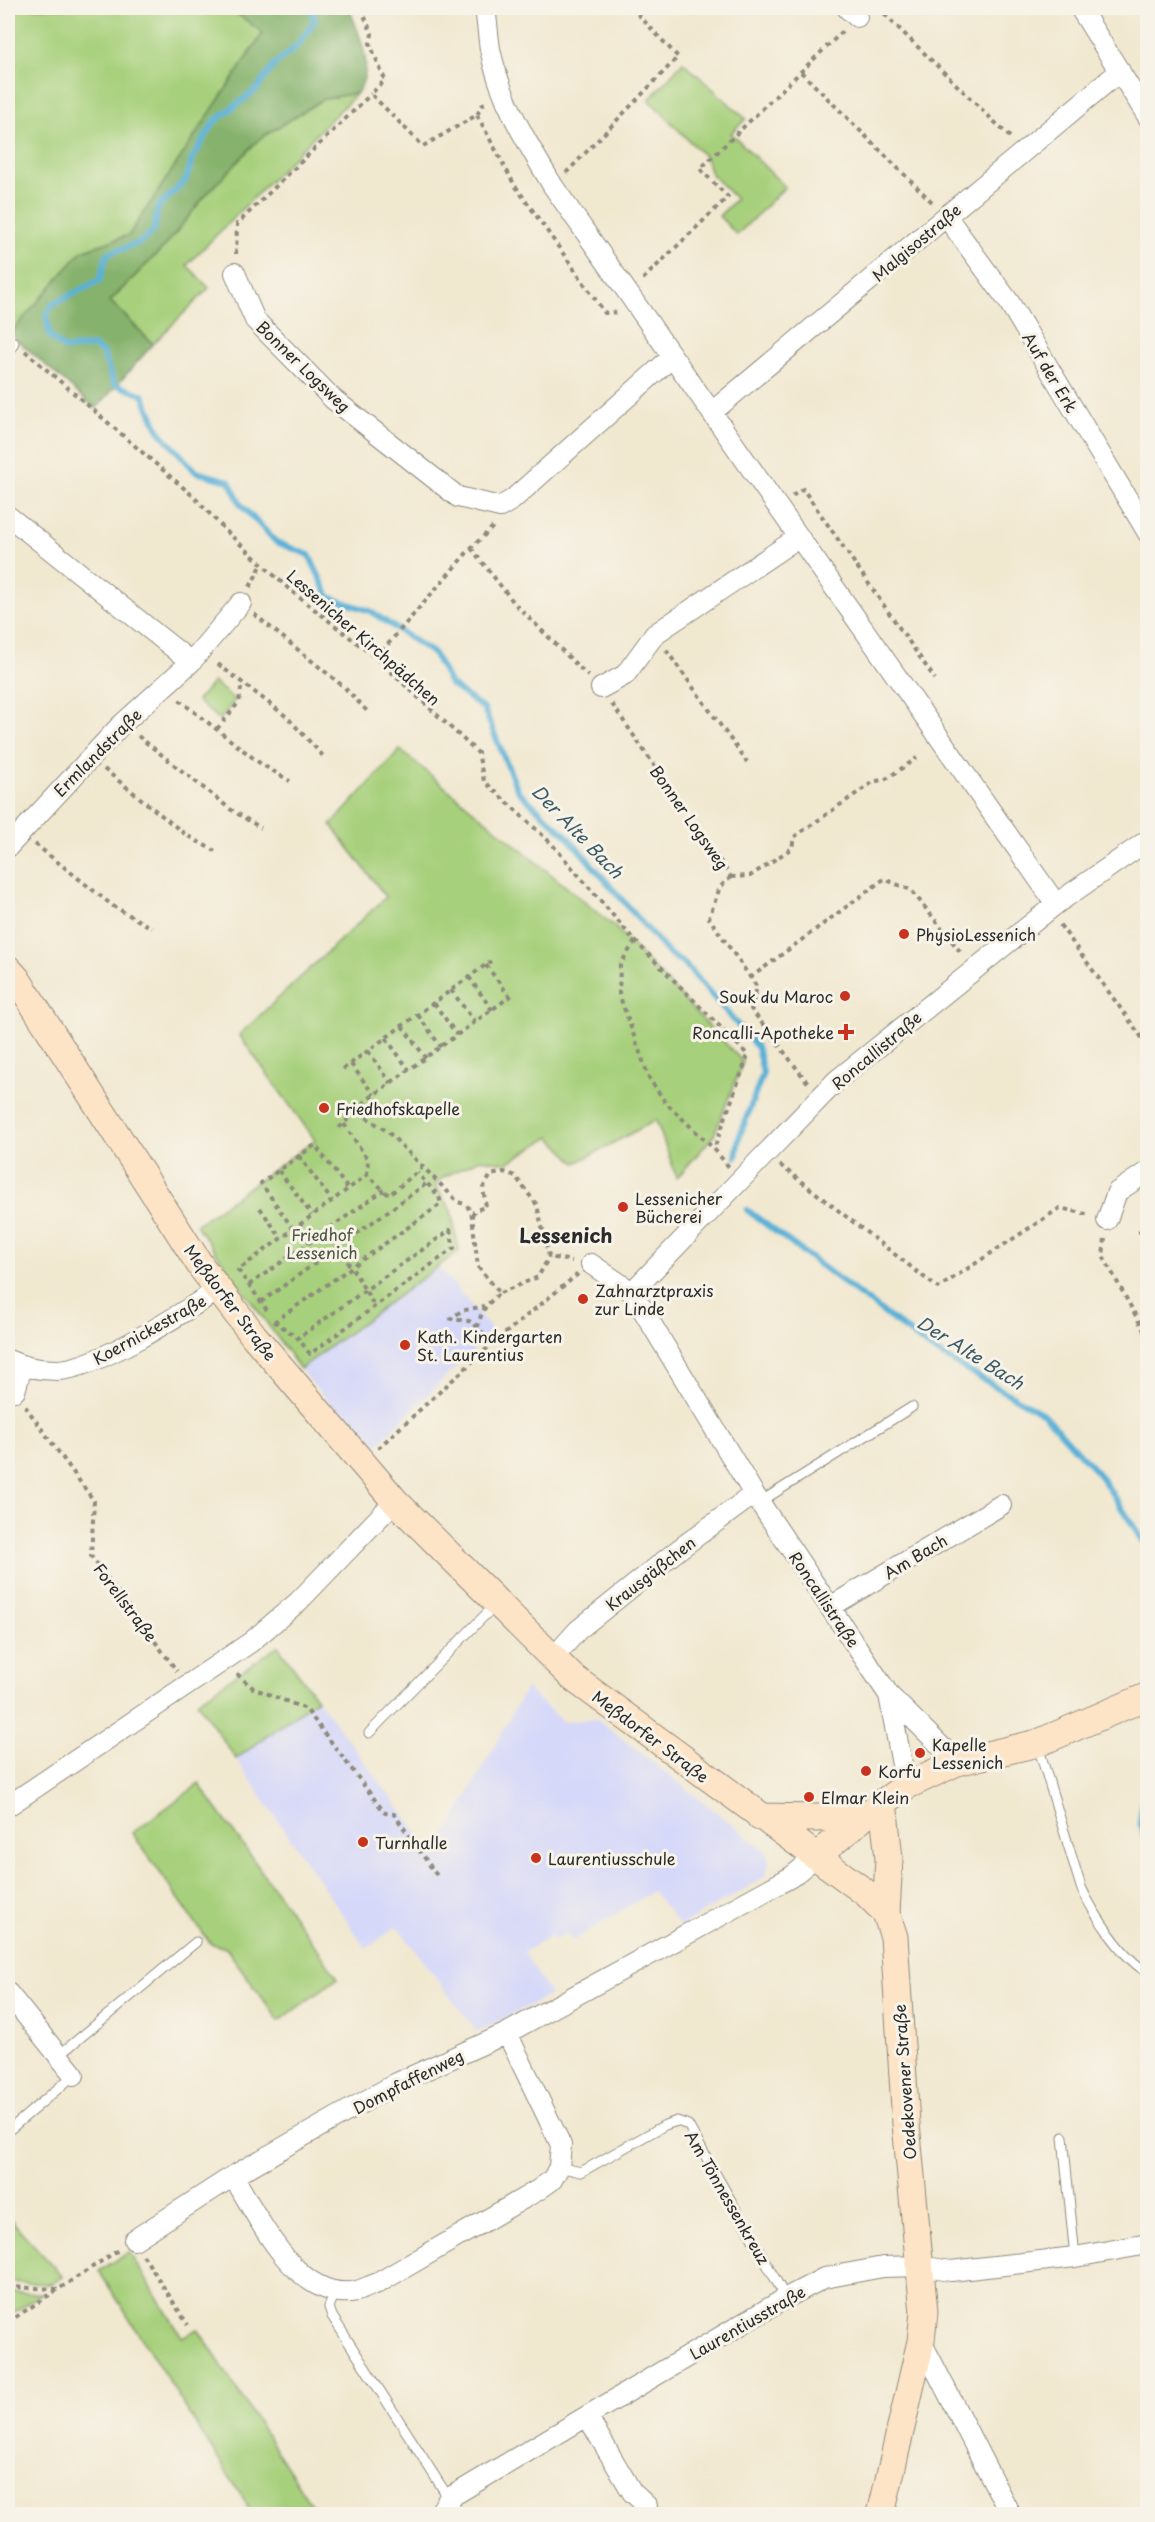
<svg xmlns="http://www.w3.org/2000/svg" width="1155" height="2522" font-family="'Playpen Sans',sans-serif">
<style>
.built{fill:#d5d8f9}
.green{fill:#a7d07c;stroke:#697e54;stroke-width:1.5}
.forest{fill:#85b26c;stroke:#586e4c;stroke-width:1.5}
.lines{fill:none;stroke-linecap:round;stroke-linejoin:round}
.stream{stroke:#5ab1d7;stroke-width:6}
.lane-casing{stroke:#8e8a7e;stroke-width:11}
.street-casing{stroke:#8e8a7e;stroke-width:22}
.secondary-casing{stroke:#8e8a7e;stroke-width:29}
.path{stroke:#8e8a7e;stroke-width:4;stroke-dasharray:4.5 4.5;stroke-linecap:butt}
.lane{stroke:#fff;stroke-width:9}
.street{stroke:#fff;stroke-width:20}
.secondary{stroke:#fee4c6;stroke-width:27}
.poi-dot{fill:#c8321e;stroke:#f7f3e8;stroke-width:2}
.labels{text-anchor:middle;dominant-baseline:central;stroke-width:6;stroke-linejoin:round;paint-order:stroke}
.street-label{font-size:16px;fill:#2b2b2b;stroke:#f7f3e8}
.poi-label{font-size:16px;fill:#2b2b2b;stroke:#f7f3e8;text-anchor:start}
.park-label{font-size:16px;fill:#4a543f;stroke:#f7f3e8}
.water-label{font-size:18px;font-style:italic;fill:#3b5a67;stroke:#f7f3e8}
.quarter-label{font-size:20px;font-weight:bold;fill:#2b2b2b;stroke:#f7f3e8}
</style>
<rect width="100%" height="100%" fill="#f7f3e8"/>
<filter id="ink" filterUnits="userSpaceOnUse"><feTurbulence type="fractalNoise" baseFrequency=".0167" numOctaves="2"/><feDisplacementMap in="SourceGraphic" scale="12" xChannelSelector="R" yChannelSelector="G"/><feConvolveMatrix kernelMatrix="1 2 1 2 8 2 1 2 1" color-interpolation-filters="sRGB"/></filter>
<filter id="wash" filterUnits="userSpaceOnUse"><feTurbulence type="fractalNoise" baseFrequency=".008" numOctaves="4" result="noise"/><feDisplacementMap in="SourceGraphic" scale="24" xChannelSelector="R" yChannelSelector="G"/><feGaussianBlur stdDeviation="1.35" result="paint"/><feColorMatrix in="noise" values="0 0 0 0 0 0 0 0 0 0 0 0 0 0 0 0 0 1.4 0 .05"/><feComposite in="paint" operator="in"/></filter>
<g filter="url(#wash)">
<rect width="100%" height="100%" fill="#f1e8d0"/>
<path class="built" d="M439 1267 493 1331 370 1451 300 1369Z
M526 1688 563 1722 597 1719 766 1851 770 1860 765 1877 680 1926 653 1891 572 1941 567 1933 554 1940 551 1935 524 1952 550 1995 477 2032 397 1926 366 1949 236 1759 317 1699 435 1855Z"/>
<path class="green" d="M8 8H232L265 31 129 235 82 251 8 337Z
M683 62 746 119 731 133 785 187 737 235 719 216 736 199 711 174 706 158 649 100Z
M357 93 187 265 209 288 153 344 110 301 166 245 205 196 259 139 323 99Z
M213 682 235 700 220 720 197 701Z
M400 750 615 927 743 1062 714 1135 677 1178 656 1120 576 1163 550 1137 507 1163 480 1159 442 1178 435 1185 451 1210 459 1251 300 1369 196 1225 315 1140 239 1035 386 897 331 825Z
M278 1646 317 1699 236 1759 197 1702Z
M199 1784 338 1978 279 2021 226 1948 210 1943 132 1833Z
M8 2217 63 2277 51 2284 8 2282Z
M129 2252 182 2337 198 2329 317 2514H253L99 2271Z
M8 2292 42 2294 8 2316Z"/>
<path class="forest" d="M229 8H349C359 36 376 66 357 93L323 99 259 139 205 196 166 245 110 301 153 344 96 409 10 334 82 251 129 235 263 33Z"/>
<g class="lines">
<path class="stream" d="M252 8 262 11 275 8
M304 8 310 10 315 20 297 46 275 64 257 89 215 121 192 159 186 180 158 207 154 230 141 242 107 254 100 280 53 304 46 315 50 337 65 349 93 346 103 353 114 384 143 395 159 431 196 472 229 481 241 505 276 542 309 555 329 597 370 611 434 654 450 684 484 709 518 791 566 835 670 955 683 962 757 1047 763 1073 739 1138 736 1157
M747 1210 933 1350 1045 1415 1101 1477 1148 1548
M1148 1766 1140 1822 1148 1847"/>
</g>
</g>
<g filter="url(#ink)">
<g class="lines">
<defs>
<path id="lane" d="M8 355 14 342
M760 1502 912 1407
M369 1733 495 1605
M1038 1746 1081 1887C1092 1911 1124 1961 1148 1972
M58 2056 196 1942
M8 2131 74 2075
M1063 2137 1075 2257
M559 2167 581 2172 665 2125 677 2121 688 2125 786 2298
M336 2290 329 2307 332 2316 459 2514"/>
<path id="street" d="M485 8C487 21 488 35 490 49 500 99 527 143 553 186L1056 904
M847 8 857 17
M1080 8 1148 117
M946 216 1009 302 1148 533
M235 273 255 320 333 399 458 497 500 507 512 500 671 358
M712 412 1120 71
M8 516 191 662
M601 688 625 675 655 634 799 537
M8 847 119 727 191 662 241 603
M1107 1220 1117 1192 1148 1171
M591 1264 632 1292 754 1494 889 1695 957 1762
M632 1292 837 1080 1056 904 1148 840
M8 1360C23 1367 40 1370 57 1370 96 1370 184 1312 219 1289
M15 1391 22 1366
M830 1607 1001 1505
M552 1659 578 1630 678 1550 754 1494
M889 1695 906 1786
M8 1806 251 1642 299 1601 395 1501
M8 1993 74 2075
M233 2176C258 2216 297 2304 357 2291 364 2289 371 2285 378 2283L538 2190 552 2180 559 2167 561 2145 507 2033
M134 2240 233 2176 397 2083 507 2033 791 1877 817 1856
M921 2341 1010 2514
M587 2416 632 2492 647 2506
M439 2514 449 2498 786 2298 824 2278 883 2267 919 2266 951 2271 1075 2257 1148 2244"/>
<path id="secondary" d="M8 969 17 979 202 1268 254 1336 395 1501 572 1677 866 1893 886 1913 894 1937 906 2124 924 2312 921 2341 881 2514
M883 1802 889 1859 886 1913
M760 1817 817 1818 866 1815
M817 1856 866 1815 906 1786 957 1762 1038 1743 1148 1696"/>
</defs>
<use href="#lane" class="lane-casing"/>
<use href="#street" class="street-casing"/>
<use href="#secondary" class="secondary-casing"/>
<path class="path" d="M361 8 372 34 370 44 385 80 371 94 423 146 477 115 483 104 487 103
M878 8 1011 138
M801 72 933 203
M477 115 514 184 605 313 620 312
M566 173 678 57 632 8
M236 254 237 224 371 94
M643 279 728 197 700 169 845 29
M25 351 193 496 226 531 290 590 376 658 478 753 484 781 551 843 635 941 748 1055 714 1149 729 1167
M792 496 803 489 935 679
M471 548 515 604 588 676
M250 587 262 564
M254 614 344 687 368 712
M666 650 747 762
M376 658 471 548 495 525
M218 664 287 717 324 757
M179 700 261 764 290 781
M612 704 731 877
M217 729 239 702 242 682
M138 736 230 809 261 828
M104 769 186 835 215 851
M35 844 113 906 152 928
M731 877 720 887 709 918 757 987 751 1009 808 1083
M731 877 750 876 792 848 794 837 873 782 886 779 917 758
M1060 925 1148 1046
M635 941 620 965 619 994 649 1078 665 1102 714 1149
M486 965 510 997
M469 977 492 1010
M750 978 884 879 911 890 963 955
M451 990 475 1022
M434 1003 457 1035
M418 1015 441 1047
M402 1026 426 1058
M386 1038 409 1070
M368 1051 391 1083
M351 1064 374 1095
M343 1069 491 961
M357 1111 364 1102 515 993
M344 1124 368 1160 367 1175
M339 1128 357 1111 388 1132 458 1202 467 1205 472 1216 478 1267 500 1293C487 1304 481 1310 478 1327L492 1344
M299 1156 332 1201
M780 1165 938 1288 1060 1208 1090 1215
M279 1171 312 1215
M260 1208 281 1238
M472 1215 475 1210 486 1207 483 1188 491 1175 504 1172 515 1176 537 1205 549 1257 572 1261
M293 1229 261 1183 315 1145 348 1189
M1138 1232 1148 1230
M325 1233 352 1268 375 1307
M1105 1239 1103 1256 1148 1338
M249 1285 384 1190
M500 1293 538 1277 549 1257
M261 1302 426 1184
M267 1310 238 1270 367 1175 389 1195 422 1168
M274 1321 298 1338 310 1354 454 1248 450 1230 298 1338
M274 1322 441 1204 439 1196 417 1173
M478 1327 469 1321 451 1319 461 1311 484 1306
M25 1406 94 1501 91 1556 177 1671
M378 1448 492 1344 578 1274
M237 1674 253 1688 306 1709 385 1813 394 1814 438 1877
M143 2255 188 2325
M8 2287 58 2289
M8 2322 120 2249"/>
<use href="#lane" class="lane"/>
<use href="#street" class="street"/>
<use href="#secondary" class="secondary"/>
</g>
</g>
<g class="poi-dot">
<circle cx="904" cy="934" r="6"/>
<circle cx="845" cy="996" r="6"/>
<path d="M843 1023h6v6h6v6h-6v6h-6v-6h-6v-6h6z"/>
<circle cx="324" cy="1108" r="6"/>
<circle cx="623" cy="1207" r="6"/>
<circle cx="583" cy="1299" r="6"/>
<circle cx="405" cy="1345" r="6"/>
<circle cx="920" cy="1753" r="6"/>
<circle cx="866" cy="1771" r="6"/>
<circle cx="809" cy="1797" r="6"/>
<circle cx="363" cy="1842" r="6"/>
<circle cx="536" cy="1858" r="6"/>
</g>
<g class="labels">
<g class="street-label">
<text transform="translate(916 242) rotate(-40)">Malgisostraße</text>
<text transform="translate(304 366) rotate(44)">Bonner Logsweg</text>
<text transform="translate(1051 372) rotate(59)">Auf der Erk</text>
<text transform="translate(364 637) rotate(41)">Lessenicher Kirchpädchen</text>
<text transform="translate(97 752) rotate(-45)">Ermlandstraße</text>
<text transform="translate(690 817) rotate(55)">Bonner Logsweg</text>
<text transform="translate(876 1050) rotate(-40)">Roncallistraße</text>
<text transform="translate(231 1302) rotate(53)">Meßdorfer Straße</text>
<text transform="translate(149 1329) rotate(-29)">Koernickestraße</text>
<text transform="translate(915 1556) rotate(-31)">Am Bach</text>
<text transform="translate(650 1573) rotate(-38)">Krausgäßchen</text>
<text transform="translate(825 1599) rotate(56)">Roncallistraße</text>
<text transform="translate(126 1602) rotate(53)">Forellstraße</text>
<text transform="translate(651 1736) rotate(37)">Meßdorfer Straße</text>
<text transform="translate(408 2081) rotate(-27)">Dompfaffenweg</text>
<text transform="translate(904 2082) rotate(-94)">Oedekovener Straße</text>
<text transform="translate(728 2197) rotate(60)">Am Tönnessenkreuz</text>
<text transform="translate(747 2322) rotate(-30)">Laurentiusstraße</text>
</g>
<g class="poi-label">
<text x="916" y="934">PhysioLessenich</text>
<text x="833" y="996" text-anchor="end">Souk du Maroc</text>
<text x="834" y="1032" text-anchor="end">Roncalli-Apotheke</text>
<text x="336" y="1108">Friedhofskapelle</text>
<text x="635" y="1198">Lessenicher<tspan x="635" dy="18">Bücherei</tspan></text>
<text x="595" y="1290">Zahnarztpraxis<tspan x="595" dy="18">zur Linde</tspan></text>
<text x="417" y="1336">Kath. Kindergarten<tspan x="417" dy="18">St. Laurentius</tspan></text>
<text x="932" y="1744">Kapelle<tspan x="932" dy="18">Lessenich</tspan></text>
<text x="878" y="1771">Korfu</text>
<text x="821" y="1797">Elmar Klein</text>
<text x="375" y="1842">Turnhalle</text>
<text x="548" y="1858">Laurentiusschule</text>
</g>
<g class="park-label">
<text x="322" y="1234">Friedhof<tspan x="322" dy="18">Lessenich</tspan></text>
</g>
<g class="water-label">
<text transform="translate(578 831) rotate(46)">Der Alte Bach</text>
<text transform="translate(971 1352) rotate(32)">Der Alte Bach</text>
</g>
<g class="quarter-label">
<text x="566" y="1235">Lessenich</text>
</g>
</g>
<rect width="1155" height="2522" fill="none" stroke="#f7f3e8" stroke-width="30"/>
</svg>
